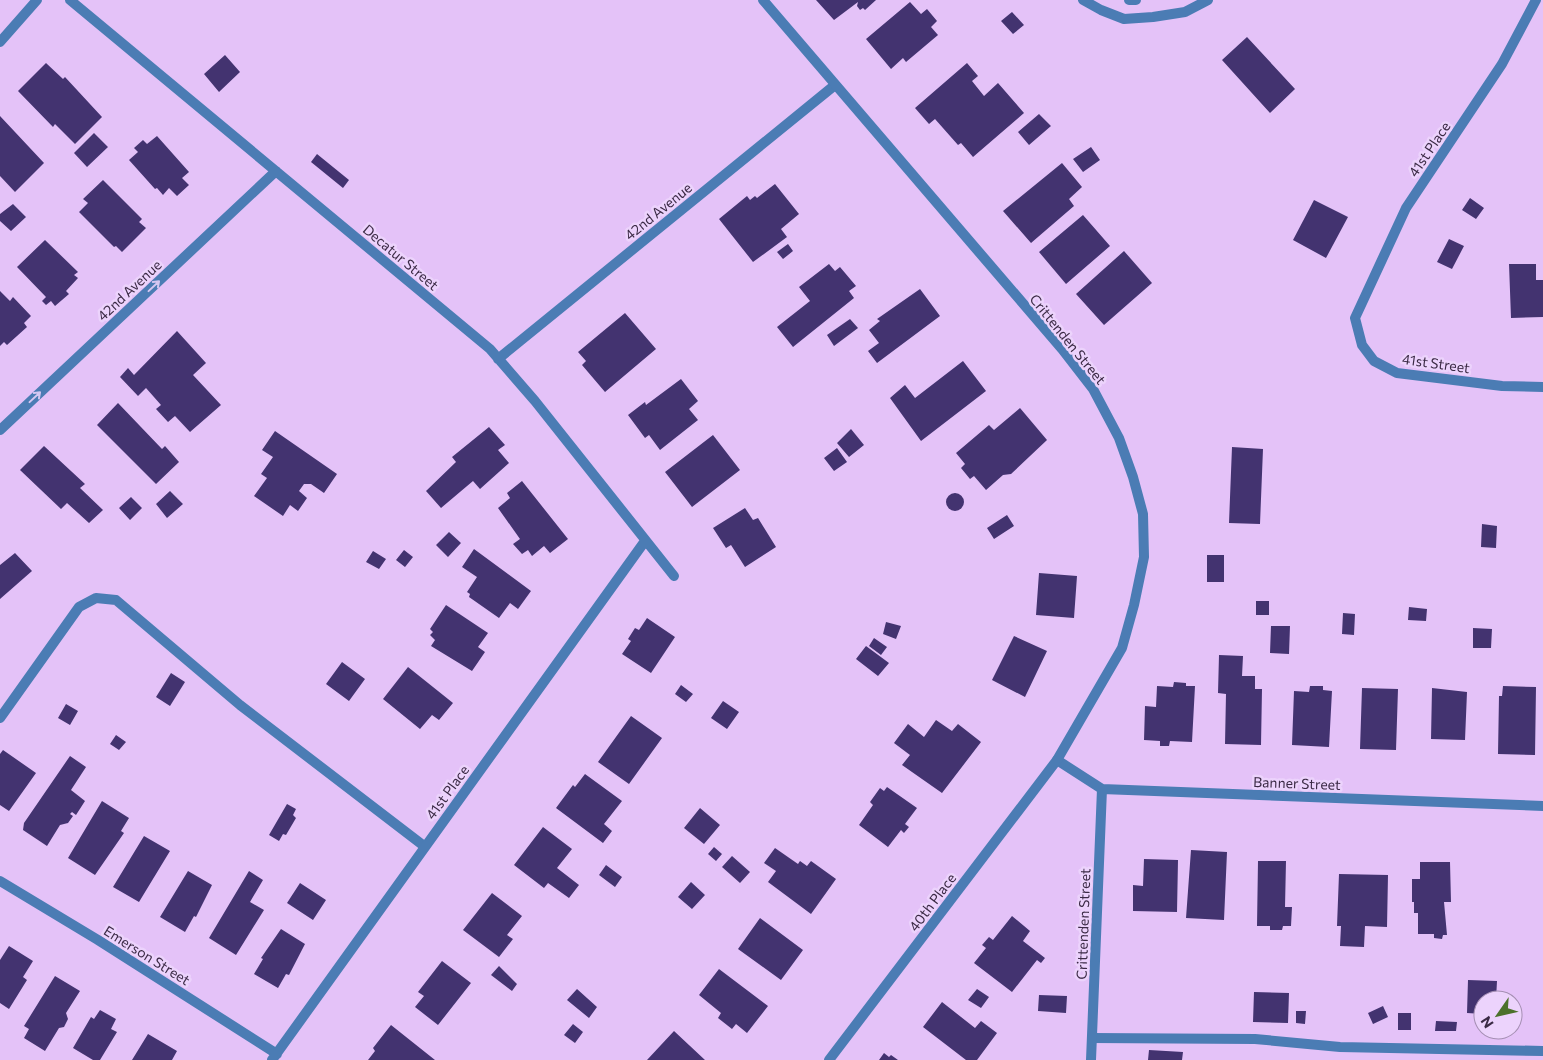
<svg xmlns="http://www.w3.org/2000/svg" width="1543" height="1060" font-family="Commissioner,sans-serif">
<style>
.building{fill:#433370}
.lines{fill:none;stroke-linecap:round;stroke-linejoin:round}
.service{stroke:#4b7cb4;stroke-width:10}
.minor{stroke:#4b7cb4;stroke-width:10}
.tertiary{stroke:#4b7cb4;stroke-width:10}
.oneway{stroke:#d4c6f1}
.labels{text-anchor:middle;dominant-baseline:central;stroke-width:5;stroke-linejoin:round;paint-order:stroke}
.street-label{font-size:14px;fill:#3b2a45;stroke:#ecd3fc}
</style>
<rect width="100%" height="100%" fill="#e4c2f8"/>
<path class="building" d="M816 0H876L865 10 863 8 860 10 857 6 858 2 834 20Z
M910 2 921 14 927 9 937 21 931 27 938 35 906 62 903 58 891 69 866 39Z
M1012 12 1024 25 1013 34 1001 21Z
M1247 37 1295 89 1270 113 1222 60Z
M225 55 240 72 219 92 204 74Z
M46 63 63 79 65 77 102 117 75 144 55 124 53 127 18 91Z
M967 63 978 76 972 81 984 96 998 83 1024 113 973 157 961 143 958 145 935 119 929 124 915 108Z
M1039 114 1051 126 1029 145 1018 132Z
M0 116 44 163 15 192 0 176Z
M94 133 108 147 87 167 74 153Z
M157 136 189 172 182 178 189 185 177 196 169 188 163 195 157 188 155 189 129 160 138 152 134 148 143 140 147 144Z
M1091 147 1100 160 1083 172 1073 159Z
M317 154 349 180 343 188 311 162Z
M1062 163 1082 187 1069 199 1074 206 1031 243 1003 211Z
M103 180 142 219 139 222 146 228 122 252 116 246 114 247 79 212 88 203 83 199Z
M775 184 799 214 781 229 787 237 753 262 719 219 747 196 750 200 755 196 757 198Z
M1470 198 1484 208 1476 219 1462 210Z
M1314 200 1348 217 1326 258 1293 240Z
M13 204 26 217 11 231 0 221V214Z
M1083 215 1110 246 1066 284 1039 252Z
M1449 239 1464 246 1452 269 1437 262Z
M45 240 78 272 74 275 78 278 66 291 69 294 55 306 51 301 46 305 42 301 46 297 17 267Z
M788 244 793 251 783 259 777 252Z
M1124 251 1152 283 1104 325 1076 294Z
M829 264 835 271 840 267 856 286 849 291 854 298 793 347 777 327 810 301 799 287Z
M1509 264H1536V280H1543V317L1511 318Z
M920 289 940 316 877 363 868 351 879 343 869 330 880 321 877 319Z
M0 291 10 301 13 297 31 316 24 323 27 327 7 345 4 342 0 346Z
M625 313 656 349 605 392 582 365 586 361 578 352Z
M850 319 858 328 834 346 827 335Z
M177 331 206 363 193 375 221 405 190 432 175 416 168 422 156 409 161 405 146 388 138 396 120 377 128 368 134 375Z
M963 361 986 391 921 441 890 398 905 385 915 398Z
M681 379 698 401 689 409 698 420 660 450 649 435 645 438 628 415 645 402 646 405Z
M118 403 162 449 165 446 179 462 156 484 97 425Z
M1020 408 1047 440 1011 474 1003 475 986 490 974 476 970 479 961 468 965 464 956 453 989 425 994 430Z
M489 427 505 445 498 450 509 463 480 489 473 481 441 508 426 491 456 462 452 457Z
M851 429 864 445 849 457 837 443Z
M275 431 337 474 324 493 311 484H304L299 491 307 498 298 511 290 505 283 516 254 496 267 478 261 474 273 457 262 450Z
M713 435 740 470 692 507 665 472Z
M44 446 85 484 80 488 103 510 89 523 67 503 61 509 20 470Z
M1232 447 1263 449 1260 524 1229 523Z
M837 448 847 462 834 471 824 458Z
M522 481 568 539 550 553 544 546 532 556 528 550 522 554 513 544 520 539 498 508 510 498 507 493Z
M170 491 183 504 167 518 156 504Z
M946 502a9 9 0 1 1 18 0a9 9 0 1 1-18 0Z
M131 497 142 508 130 520 119 508Z
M745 508 753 520 758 518 776 547 745 567 731 545 726 548 713 528Z
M1007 515 1014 526 994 539 987 528Z
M1482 524 1497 526 1496 548 1481 547Z
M449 532 461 543 448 557 436 545Z
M474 549 531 591 518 609 510 603 499 618 469 597 470 594 467 592 477 577 462 567Z
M404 550 413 557 405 567 396 560Z
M373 551 386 559 379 569 366 562Z
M15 553 32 571 0 599V565Z
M1207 555H1224V582H1207Z
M1039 573 1077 576 1074 618 1036 615Z
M1256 601H1269V615H1256Z
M446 605 488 633 478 647 485 652 472 671 431 646 435 640 430 635 433 632 430 629Z
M1409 607 1427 609 1426 621 1408 620Z
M1343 613 1355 614 1354 635 1342 634Z
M647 618 675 637 651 673 622 654 631 641 628 639 635 628 639 630Z
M886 622 901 626 896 639 883 634Z
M1271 626H1290L1289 654 1270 653Z
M1473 628 1492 629 1491 648H1473Z
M1014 636 1047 651 1025 697 992 680Z
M874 638 887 647 881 655 869 646Z
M866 646 889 663 878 676 856 659Z
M1219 655 1243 656 1242 676H1255V689H1262L1261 745 1225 744 1226 694 1218 693Z
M342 662 365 679 349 701 326 684Z
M408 667 453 703 439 720 432 715 420 729 383 699Z
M171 673 185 682 170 706 156 697Z
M1174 682 1186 683V686H1195L1192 742 1170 741 1169 746H1160V741L1144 740 1145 706 1156 707 1157 686 1173 687Z
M681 685 693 694 686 702 675 694Z
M1310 686H1323V690L1332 691 1329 747 1292 745 1294 691 1309 692Z
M1503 686 1536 687 1535 755 1498 754 1499 696H1502Z
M1362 688 1398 689 1396 750 1360 749Z
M1432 688 1467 692 1465 740 1431 739Z
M723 701 739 712 727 729 711 718Z
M66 704 78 711 70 725 58 718Z
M631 716 662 738 629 784 598 762Z
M936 720 952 731 958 724 981 742 942 793 902 765 910 755 894 743 908 724 924 737Z
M116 735 126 742 119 750 110 744Z
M3 750 36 773 9 811 0 805V754Z
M70 756 86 767 71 790 85 801 76 815 72 812 70 814 73 816 68 823 60 825 47 846 23 830 24 823Z
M585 774 622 801 604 824 612 831 603 843 556 808 573 785 575 787Z
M887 787 917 808 905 824 909 827 904 833 901 830 888 847 859 825 873 805 870 802 880 788 884 791Z
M102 801 129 818 121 831 124 833 95 875 68 858Z
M287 804 296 809 293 815 296 818 286 835 283 834 279 841 269 835Z
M700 808 720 825 704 844 684 828Z
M543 827 572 849 557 868 579 885 569 898 548 883 544 888 514 865Z
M144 836 170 851 139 902 113 887Z
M714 847 722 854 716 861 708 854Z
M775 848 798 864 800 861 807 866 811 861 836 879 811 914 768 882 776 871 764 863Z
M1191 850 1227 852 1224 920 1186 918Z
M732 856 750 872 740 883 722 867Z
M1144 859 1178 860 1177 912 1133 911V885L1143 886Z
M1258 861H1286L1285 907H1292L1291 926H1283L1282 930H1270V926H1257Z
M1420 862H1450L1451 902H1444L1447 935H1443L1442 939 1434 938V934H1418V913H1414V902H1412V879H1420Z
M606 865 622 877 615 887 599 875Z
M188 871 212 885 196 917 194 916 185 932 160 917Z
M249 871 263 880 250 902 264 910 236 955 209 938Z
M1339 874 1388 875 1387 927 1365 926 1364 947 1340 946 1341 926H1337Z
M691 882 705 895 692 909 678 897Z
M300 883 326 900 313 920 287 903Z
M492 893 522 916 507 935 513 939 499 957 463 930Z
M1012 916 1030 931 1023 941 1045 958 1041 963 1037 960 1012 992 974 963 986 948 982 945 989 937 993 940Z
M760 918 803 950 781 980 738 949Z
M281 929 305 944 289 975 286 974 278 988 254 974 263 959 261 958Z
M9 946 33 961 23 977 27 980 9 1009 0 1003V960Z
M442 961 471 983 438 1025 415 1007 424 996 418 992Z
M499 966 517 984 512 991 491 975Z
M719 969 768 1006 747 1033 736 1024 732 1029 718 1018 721 1013 699 995Z
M55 976 80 991 66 1013 68 1019 64 1027 59 1028 45 1051 24 1038 29 1029 24 1026Z
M1468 980 1497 981 1496 1000H1483V1014L1467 1013Z
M577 989 597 1007 589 1018 567 1000Z
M977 989 989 997 981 1008 968 1000Z
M1254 992 1289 993 1288 1023 1253 1022Z
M1039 995 1067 996 1066 1013 1038 1011Z
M942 1002 975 1028 981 1021 997 1033 977 1060H966L923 1027Z
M1383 1006 1388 1017 1373 1024 1368 1013Z
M100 1010 116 1019 111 1029 117 1032 100 1060H93L73 1048 91 1017 94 1019Z
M1296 1011H1306L1305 1024 1296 1023Z
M1398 1013H1411V1030H1398Z
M1436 1021 1457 1022 1456 1031H1435Z
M573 1024 583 1032 575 1043 564 1035Z
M391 1025 435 1060H368L375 1051 373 1048Z
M674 1031 705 1060H647Z
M148 1034 177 1051 172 1060H132Z
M1149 1050 1183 1052 1182 1060H1148Z
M884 1053 889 1057 891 1055 898 1060H879Z"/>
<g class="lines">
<path class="service" d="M1129 0H1136
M0 718 79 607 96 598 116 600 240 705 424 846
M1092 1038 1255 1039 1340 1047 1543 1051"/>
<path class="minor" d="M70 0 490 349 535 401 674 576
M1083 0 1101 10 1124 19 1153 17 1185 12 1208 0
M1536 0 1502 64 1406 208 1355 318 1362 345 1374 361 1397 373 1502 386 1543 387
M0 42 37 0
M498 359 835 85
M0 430 276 171
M1057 760 1102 789 1543 806
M0 881 98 940 277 1054
M272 1060 645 541
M1091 1060 1102 789"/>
<path class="tertiary" d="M763 0 1062 349 1093 389 1119 438 1133 477 1143 514 1144 557 1134 605 1122 648 1057 760 829 1060"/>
</g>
<defs><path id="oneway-shaft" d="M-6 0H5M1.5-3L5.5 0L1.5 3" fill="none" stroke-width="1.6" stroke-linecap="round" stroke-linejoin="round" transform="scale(1.25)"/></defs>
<g class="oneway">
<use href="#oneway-shaft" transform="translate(154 286) rotate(-43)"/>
<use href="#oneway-shaft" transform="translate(35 397) rotate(-43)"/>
</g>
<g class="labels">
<g class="street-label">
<text transform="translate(1429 149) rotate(-56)">41st Place</text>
<text transform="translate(658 211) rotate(-39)">42nd Avenue</text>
<text transform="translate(401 257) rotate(40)">Decatur Street</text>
<text transform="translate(129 290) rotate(-43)">42nd Avenue</text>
<text transform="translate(1068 339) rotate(51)">Crittenden Street</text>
<text transform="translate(1436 363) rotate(8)">41st Street</text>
<text transform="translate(1297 783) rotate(2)">Banner Street</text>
<text transform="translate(447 792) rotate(-54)">41st Place</text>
<text transform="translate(932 902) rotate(-53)">40th Place</text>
<text transform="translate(1083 924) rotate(-88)">Crittenden Street</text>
<text transform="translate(147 955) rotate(32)">Emerson Street</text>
</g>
</g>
<g transform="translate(1498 1015) rotate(236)"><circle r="24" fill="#ecd3fc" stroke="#a58fb3"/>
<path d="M0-4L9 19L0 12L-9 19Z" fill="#4c712b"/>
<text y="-8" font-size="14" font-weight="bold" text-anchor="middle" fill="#3b2a45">N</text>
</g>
</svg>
